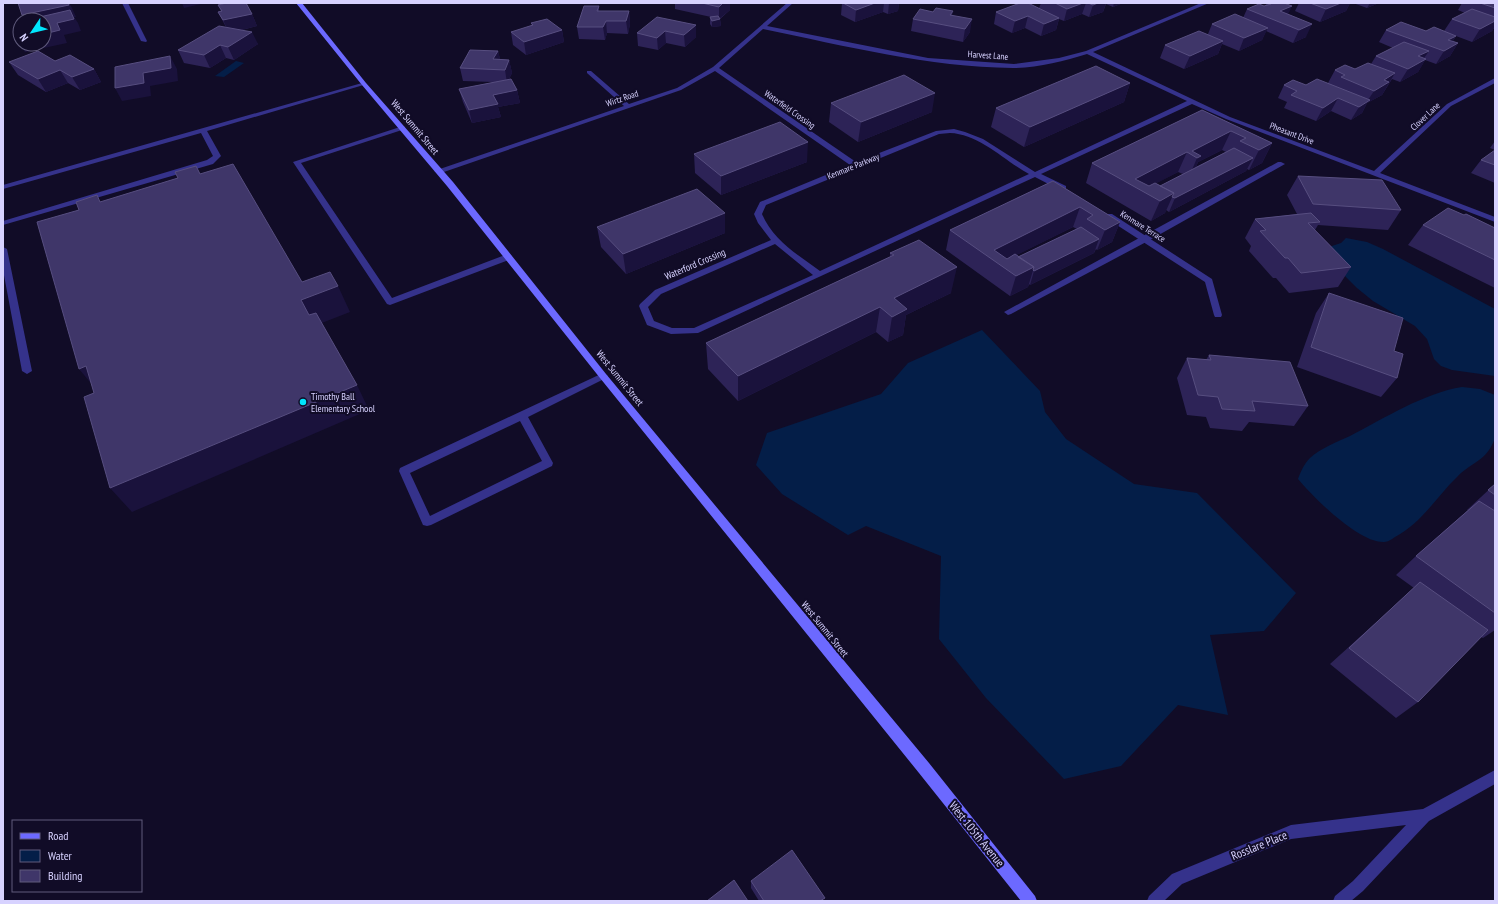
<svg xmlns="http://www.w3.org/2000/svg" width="1498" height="904" font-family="'PT Sans Narrow',sans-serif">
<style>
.water{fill:#041e48}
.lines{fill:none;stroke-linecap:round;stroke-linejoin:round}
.lane{fill:#35328b;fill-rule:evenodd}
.street{fill:#35328b;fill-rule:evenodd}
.secondary{fill:#6c69ff;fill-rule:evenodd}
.wall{fill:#2d2357;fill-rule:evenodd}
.shaded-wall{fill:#1a123c}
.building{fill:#3f3669;stroke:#574e80}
.poi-dot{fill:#00e6fd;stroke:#110c27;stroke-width:1.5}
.labels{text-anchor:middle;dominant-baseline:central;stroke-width:4;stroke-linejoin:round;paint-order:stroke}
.far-street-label{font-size:9px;fill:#d7d2ff;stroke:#110c27}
.street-label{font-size:10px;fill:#d7d2ff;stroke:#110c27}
.poi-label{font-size:10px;fill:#d7d2ff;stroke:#110c27;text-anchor:start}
.near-street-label{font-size:12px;fill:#d7d2ff;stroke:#110c27}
</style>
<rect width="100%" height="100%" fill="#110c27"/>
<path class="water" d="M236 61 244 63 224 77 215 76Z
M1346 238 1367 242 1383 249 1495 309V376L1452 370 1441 366 1434 359 1427 339 1415 326 1373 301 1357 288 1342 273 1329 247 1341 243Z
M982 330 1040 391 1045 412 1066 439 1134 484 1197 493 1296 593 1264 631 1210 635 1228 715 1178 705 1121 766 1064 779 986 698 939 639 941 556 866 526 848 535 782 494 756 465 767 433 881 394 908 363Z
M1462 387 1480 389 1495 395C1495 405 1497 430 1495 438 1487 461 1473 461 1458 476 1436 497 1423 522 1395 537 1392 539 1388 542 1384 542 1359 543 1314 498 1298 479 1301 471 1304 464 1310 458 1319 449 1339 441 1350 436 1385 418 1424 393 1462 387Z"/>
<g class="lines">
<path class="lane" d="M362 83 367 84 207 131 221 156 213 164 3 225V221L207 160 213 156 201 133 3 189V185Z
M403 126 405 127V129L301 163 392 298 505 255H511L512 257 511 259 390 305 387 304 293 162Z
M1278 162H1281L1285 164 1148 241 1011 314 1008 315 1004 312Z
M3 247 7 249 32 371 27 374 22 371 3 270Z
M603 373 608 376 606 378 528 417 553 463 552 466 431 525 427 526 423 525 399 471 400 468ZM520 421 542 461 430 516 410 473Z"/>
<path class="street" d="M122 3H128L147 41 146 42 141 41Z
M787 3H793L767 26 928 58 1014 64 1059 58 1086 51 1201 3H1209L1093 52 1230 117 1374 171 1447 104 1495 78V83L1451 106 1380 173 1495 217V222L1226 119 1192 104 1041 174 1066 186V190H1060L1035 177 698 333 671 334 647 325 639 306 640 304 655 290 771 240 758 223 754 214 760 202 850 165 715 71 681 90 441 173H438L434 171 624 106 587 73V71H591L629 104 677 88 713 67ZM763 29C846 46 928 67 1013 68 1038 68 1064 61 1087 54L1187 101 1035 172 983 139 965 132 954 129 936 131 856 162 719 68ZM950 133C979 134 1005 161 1029 174L820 271C798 255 773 240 762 214L766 205 939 134ZM775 244 813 275 694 328H672L654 321 648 307 661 294Z
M1106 214H1112L1212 279 1222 315 1221 317H1215L1214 315 1205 282 1106 218Z
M1495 770V784L1429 821 1363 891 1351 901H1333L1335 896 1353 881 1406 825 1291 839 1182 884 1164 901H1147L1149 896 1172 874 1291 825 1423 809Z"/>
<path class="secondary" d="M296 3H302L366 83 453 182 606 374 929 763 1035 896 1037 901H1021L919 773 600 378 447 186 362 85Z"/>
</g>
<path class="wall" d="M675 3H730V10L720 19 721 26 712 27 710 24V17H711L675 9Z
M842 3H899L898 11 888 14 883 12 855 22 841 15Z
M1041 3H1123L1113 7 1106 4 1103 12 1089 17 1082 14 1064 21 1059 19 1056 30 1041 36 1025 28 1012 33 994 24 996 12 1039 8Z
M1267 3H1284L1288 15 1306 37 1293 43 1266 31 1262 40 1239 51 1222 44 1218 54 1184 69 1160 58 1165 45 1208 34 1212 24 1243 18 1247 9 1264 6H1265Z
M1299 3H1350L1346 11 1320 22 1295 11Z
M1353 3H1379L1367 8Z
M1462 3H1495V26L1492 31 1472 42 1456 36 1453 41 1458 43 1450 56 1436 64 1425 60 1418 72 1400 82 1392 79 1382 95 1367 103 1362 113 1351 120 1331 111 1316 121 1284 108 1287 102 1278 98 1284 85H1306L1328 83 1335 70 1355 69 1371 64 1376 56 1393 48 1379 42 1386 30 1426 31H1444L1452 19 1465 13 1458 10Z
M218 5 252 14 257 26 242 30 258 44 234 60 226 58 210 68 184 63 178 50 226 27 218 12 221 11Z
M599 6V11H629L630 24 628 34 607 33 605 40 579 39 577 27Z
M953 11 952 15 970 32 963 42 911 31 913 19 933 12Z
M531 23 562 30 564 42 526 55 513 45 511 32 532 26Z
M696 25V37L685 47 666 43 658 50 638 46 637 33Z
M498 51 500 59 509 60 512 73 509 79 517 90 520 103 498 107 501 117 472 123 463 102 459 89 494 82 463 81 460 68Z
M55 61 94 69 101 82 80 90 68 83 46 92 18 75 9 62Z
M1130 83 1124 102 1024 147 991 127 996 108Z
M831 103 932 112 858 142 829 122Z
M1202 110 1272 143 1262 163 1249 170 1247 169 1246 171 1169 212 1166 210 1165 213 1151 221 1086 183 1092 163ZM1222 150 1226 152 1196 167 1198 162ZM1178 172 1183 174 1160 186 1156 183Z
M1495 141V150L1490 148Z
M1495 150V183L1471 173 1481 160Z
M694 154 807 162 721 195 695 173Z
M1298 176 1401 210 1388 230 1318 225 1315 230 1351 267 1338 287 1289 293 1276 278H1273L1249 251 1251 246 1245 238 1255 219 1297 214 1287 195Z
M1053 181 1120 222 1112 242 1097 250 1096 249 1094 253 1030 285 1029 284 1028 287 1010 296 946 250 950 230ZM1073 227 1077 229 1018 257 1016 255Z
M725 213V233L626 274 601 247 597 227Z
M1464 215 1495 228V288L1408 245 1423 225Z
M890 253 951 293 906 315 903 335 888 342 876 332 738 401 708 369 706 343 890 257Z
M1329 293 1394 351 1397 378 1381 397 1297 367 1316 313Z
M1209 355 1308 406 1294 426 1249 422 1242 431 1210 428 1206 417 1187 415 1177 378 1187 358 1206 360Z
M1495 484V630L1483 638 1481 637 1418 702 1396 718 1330 664 1414 588 1396 575 1416 556 1468 510H1467Z
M751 881 824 901H759L751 888Z"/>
<path class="shaded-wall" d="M68 3H69L72 8 76 17H74L78 23 81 31 64 35 67 43 25 52 17 40 20 39V44H44V20H25L22 15Z
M182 3H205L184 8Z
M723 3H730V10L719 19V7Z
M875 3H884L883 12 855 22 856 10Z
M889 3H899L898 11 888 14Z
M1083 3H1086L1082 14 1064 21 1067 9Z
M1098 3H1106L1103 12 1089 17 1093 5Z
M1114 3H1123L1113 7Z
M1341 3H1350L1346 11 1320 22 1326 9Z
M1370 3H1379L1367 8Z
M1292 6 1286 19 1280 11Z
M629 11 630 24 628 34 626 21Z
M252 14 257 26 229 33 223 20Z
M1028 16 1025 28 1012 33 1015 21Z
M1059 18 1056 30 1041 36 1044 24Z
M720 19 721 26 712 27V21Z
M972 19 970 32 963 42 965 29Z
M606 21 607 33 605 40 603 27Z
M1495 21V26L1492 31 1472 42 1480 29Z
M1312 24 1306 37 1293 43 1299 30Z
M696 25V37L685 47 684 35Z
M1268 28 1262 40 1239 51 1244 38Z
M562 30 564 42 526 55 524 42Z
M665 31 666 43 658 50 657 38Z
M252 32 258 44 234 60 228 47Z
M1456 36 1448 48V40Z
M1223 41 1218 54 1184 69 1190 56Z
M1458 43 1450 56 1436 64 1444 51Z
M220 45 226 58 210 68 204 55Z
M498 51 501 63 493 59Z
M1429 51 1422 61 1426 59 1418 72 1400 82 1408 69 1418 56Z
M170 56 177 69 178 81 150 86 151 96 122 101 115 88 143 73Z
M509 60 512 73 507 83 505 70Z
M94 69 101 82 80 90 72 77Z
M60 70 68 83 46 92 38 79Z
M1395 73 1382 95 1367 103 1362 113 1351 120 1359 107 1368 100 1374 91 1384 80Z
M1130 83 1124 102 1024 147 1030 127Z
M517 90 520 103 498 107 501 117 472 123 469 110 493 95Z
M935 93 932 112 858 142 861 122Z
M1338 98 1331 111 1316 121 1323 108Z
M1231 131 1222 150 1198 162 1193 175 1189 177 1197 158 1192 151Z
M808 142 807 162 721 195V176Z
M1272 143 1262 163 1249 170 1259 150Z
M1187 152 1178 172 1142 191 1135 179Z
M1253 158 1246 171 1169 212 1175 198Z
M1174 193 1165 213 1151 221 1160 201Z
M1080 207 1073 227 999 264 994 250Z
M725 213V233L626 274 623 254Z
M1120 222 1112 242 1097 250 1105 230Z
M1099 239 1094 253 1030 285 1034 271Z
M957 267 951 293 906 315 903 335 888 342 892 317 894 298Z
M1034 267 1028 287 1010 296 1016 276Z
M338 286 350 312 314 326 301 300Z
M880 307 876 332 738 401V376Z
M86 366 100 394 79 369Z
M357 385 369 410 132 512 110 488Z"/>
<path class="building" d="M18 3H68L69 5 22 15Z
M226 3H246L252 14 223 20 218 12 222 11 218 5Z
M702 3H723L719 7Z
M843 3H875L856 10Z
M1020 3H1028L1059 18 1044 24 1028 16 1015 21 996 12Z
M1055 3H1083L1067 9Z
M1088 3H1098L1093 5Z
M1269 3H1284L1292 6 1280 11 1312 24 1299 30 1247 9 1259 4 1264 6 1271 4Z
M1310 3H1341L1326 9Z
M1480 3H1495V8Z
M584 6H599L597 11H629L626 21H606L603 27H577Z
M936 8 953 11 950 15 972 19 965 29 913 19 920 9 933 12Z
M1472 9 1495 17V21L1480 29 1452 19Z
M70 10 74 19 57 23 60 30 44 34V20H27Z
M1235 14 1268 28 1244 38 1212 24Z
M718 16 720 19 712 21 710 17Z
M657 17 696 25 684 35 665 31 657 38 637 33Z
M547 19 562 30 524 42 511 32 533 25 531 23Z
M1401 22 1426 31 1434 27 1456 36 1448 40 1458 43 1444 51 1386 30Z
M219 26 252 32 228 47 220 45 204 55 178 50Z
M20 31V39L17 40 15 32Z
M1199 31 1223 41 1190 56 1165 45Z
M1404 42 1429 51 1418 56 1426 59 1408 69 1376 56Z
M470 50 498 51 493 59 509 60 505 70 460 68Z
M38 51 55 61 70 55 94 69 72 77 60 70 38 79 9 62Z
M170 56 171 68 143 73 144 83 115 88V67Z
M1368 63 1395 73 1384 80 1389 82 1374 91 1341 77 1345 75 1335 70 1345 65 1355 69Z
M1096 66 1130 83 1030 127 996 108Z
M904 75 935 93 861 122 831 103Z
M511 79 517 90 493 95 498 104 469 110 459 89Z
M1317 79 1370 100 1359 107 1338 98 1323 108 1291 95 1297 91 1284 85 1293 80 1306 85Z
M1202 110 1272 143 1259 150 1240 141 1246 138 1231 131 1192 151 1201 156 1197 158 1187 152 1135 179 1149 186 1155 183 1174 193 1160 201 1092 163Z
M780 122 808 142 721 176 694 154Z
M1234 148 1253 158 1175 198 1172 197 1174 193 1160 186Z
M1495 150V165L1481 160Z
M233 164 302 282 330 272 338 286 301 300 309 315 316 313 357 385 110 488 84 397 94 393 86 366 79 369 37 222 79 210 76 202 97 195 100 202 178 178 175 172 196 166 200 174Z
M1298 176 1382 180 1401 210 1313 204Z
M1053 181 1120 222 1105 230 1087 219 1093 215 1080 207 994 250 1007 259 1015 254 1034 267 1016 276 950 230Z
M697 189 725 213 623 254 597 227Z
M1448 208 1464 215 1466 214 1495 228V260L1423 225Z
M1311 213 1320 222 1308 223 1351 267 1301 273 1288 258H1285L1260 231 1266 230 1255 219Z
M1081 227 1099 239 1034 271 1033 270 1034 267 1018 257Z
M919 240 957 267 894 298 907 309 892 317 880 307 738 376 706 343 894 255 890 253Z
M1329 293 1403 318 1394 351 1403 354 1397 378 1311 347Z
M1209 355 1290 362 1308 406 1252 401 1255 411 1222 409 1218 397 1198 395 1187 358 1211 360Z
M1495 484V495L1488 490Z
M1479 501 1495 511V613L1416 556Z
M1420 582 1488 630 1418 702 1349 648Z
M792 850 825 898 820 901H764L751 881Z
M734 880 748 901H707Z"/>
<circle class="poi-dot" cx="303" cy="402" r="4"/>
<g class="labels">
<g class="far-street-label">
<text transform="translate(988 55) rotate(4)">Harvest Lane</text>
<text transform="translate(622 98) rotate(-19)">Wirtz Road</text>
<text transform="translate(790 109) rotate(35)">Waterfield Crossing</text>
<text transform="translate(1425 116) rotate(-43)">Clover Lane</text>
<text transform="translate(1292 133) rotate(21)">Pheasant Drive</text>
<text transform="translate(853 166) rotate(-22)">Kenmare Parkway</text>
<text transform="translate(1143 226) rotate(32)">Kenmare Terrace</text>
</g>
<g class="street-label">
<text transform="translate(415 127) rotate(50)">West Summit Street</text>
<text transform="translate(695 264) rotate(-23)">Waterford Crossing</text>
<text transform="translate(620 378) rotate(51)">West Summit Street</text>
<text transform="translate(825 629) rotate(51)">West Summit Street</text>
</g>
<g class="poi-label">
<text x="311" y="396">Timothy Ball<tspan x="311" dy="12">Elementary School</tspan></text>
</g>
<g class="near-street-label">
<text transform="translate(977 834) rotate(51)">West 105th Avenue</text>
<text transform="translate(1259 845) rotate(-22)">Rosslare Place</text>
</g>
</g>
<rect width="1498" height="904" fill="none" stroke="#d7d2ff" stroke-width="8"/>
<rect x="12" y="820" width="130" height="72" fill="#110c27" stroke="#605b7d"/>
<rect x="20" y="833" width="20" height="6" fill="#6c69ff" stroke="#605b7d"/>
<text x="48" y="840" font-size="12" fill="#d7d2ff">Road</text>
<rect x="20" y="850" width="20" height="12" fill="#041e48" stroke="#605b7d"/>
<text x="48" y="860" font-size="12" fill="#d7d2ff">Water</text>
<rect x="20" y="870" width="20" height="12" fill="#3f3669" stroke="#605b7d"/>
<text x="48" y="880" font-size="12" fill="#d7d2ff">Building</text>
<g transform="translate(32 32) rotate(235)"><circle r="19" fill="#110c27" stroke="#605b7d"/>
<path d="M0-3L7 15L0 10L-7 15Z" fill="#00e6fd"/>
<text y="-6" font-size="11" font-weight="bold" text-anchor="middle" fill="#d7d2ff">N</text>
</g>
</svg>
